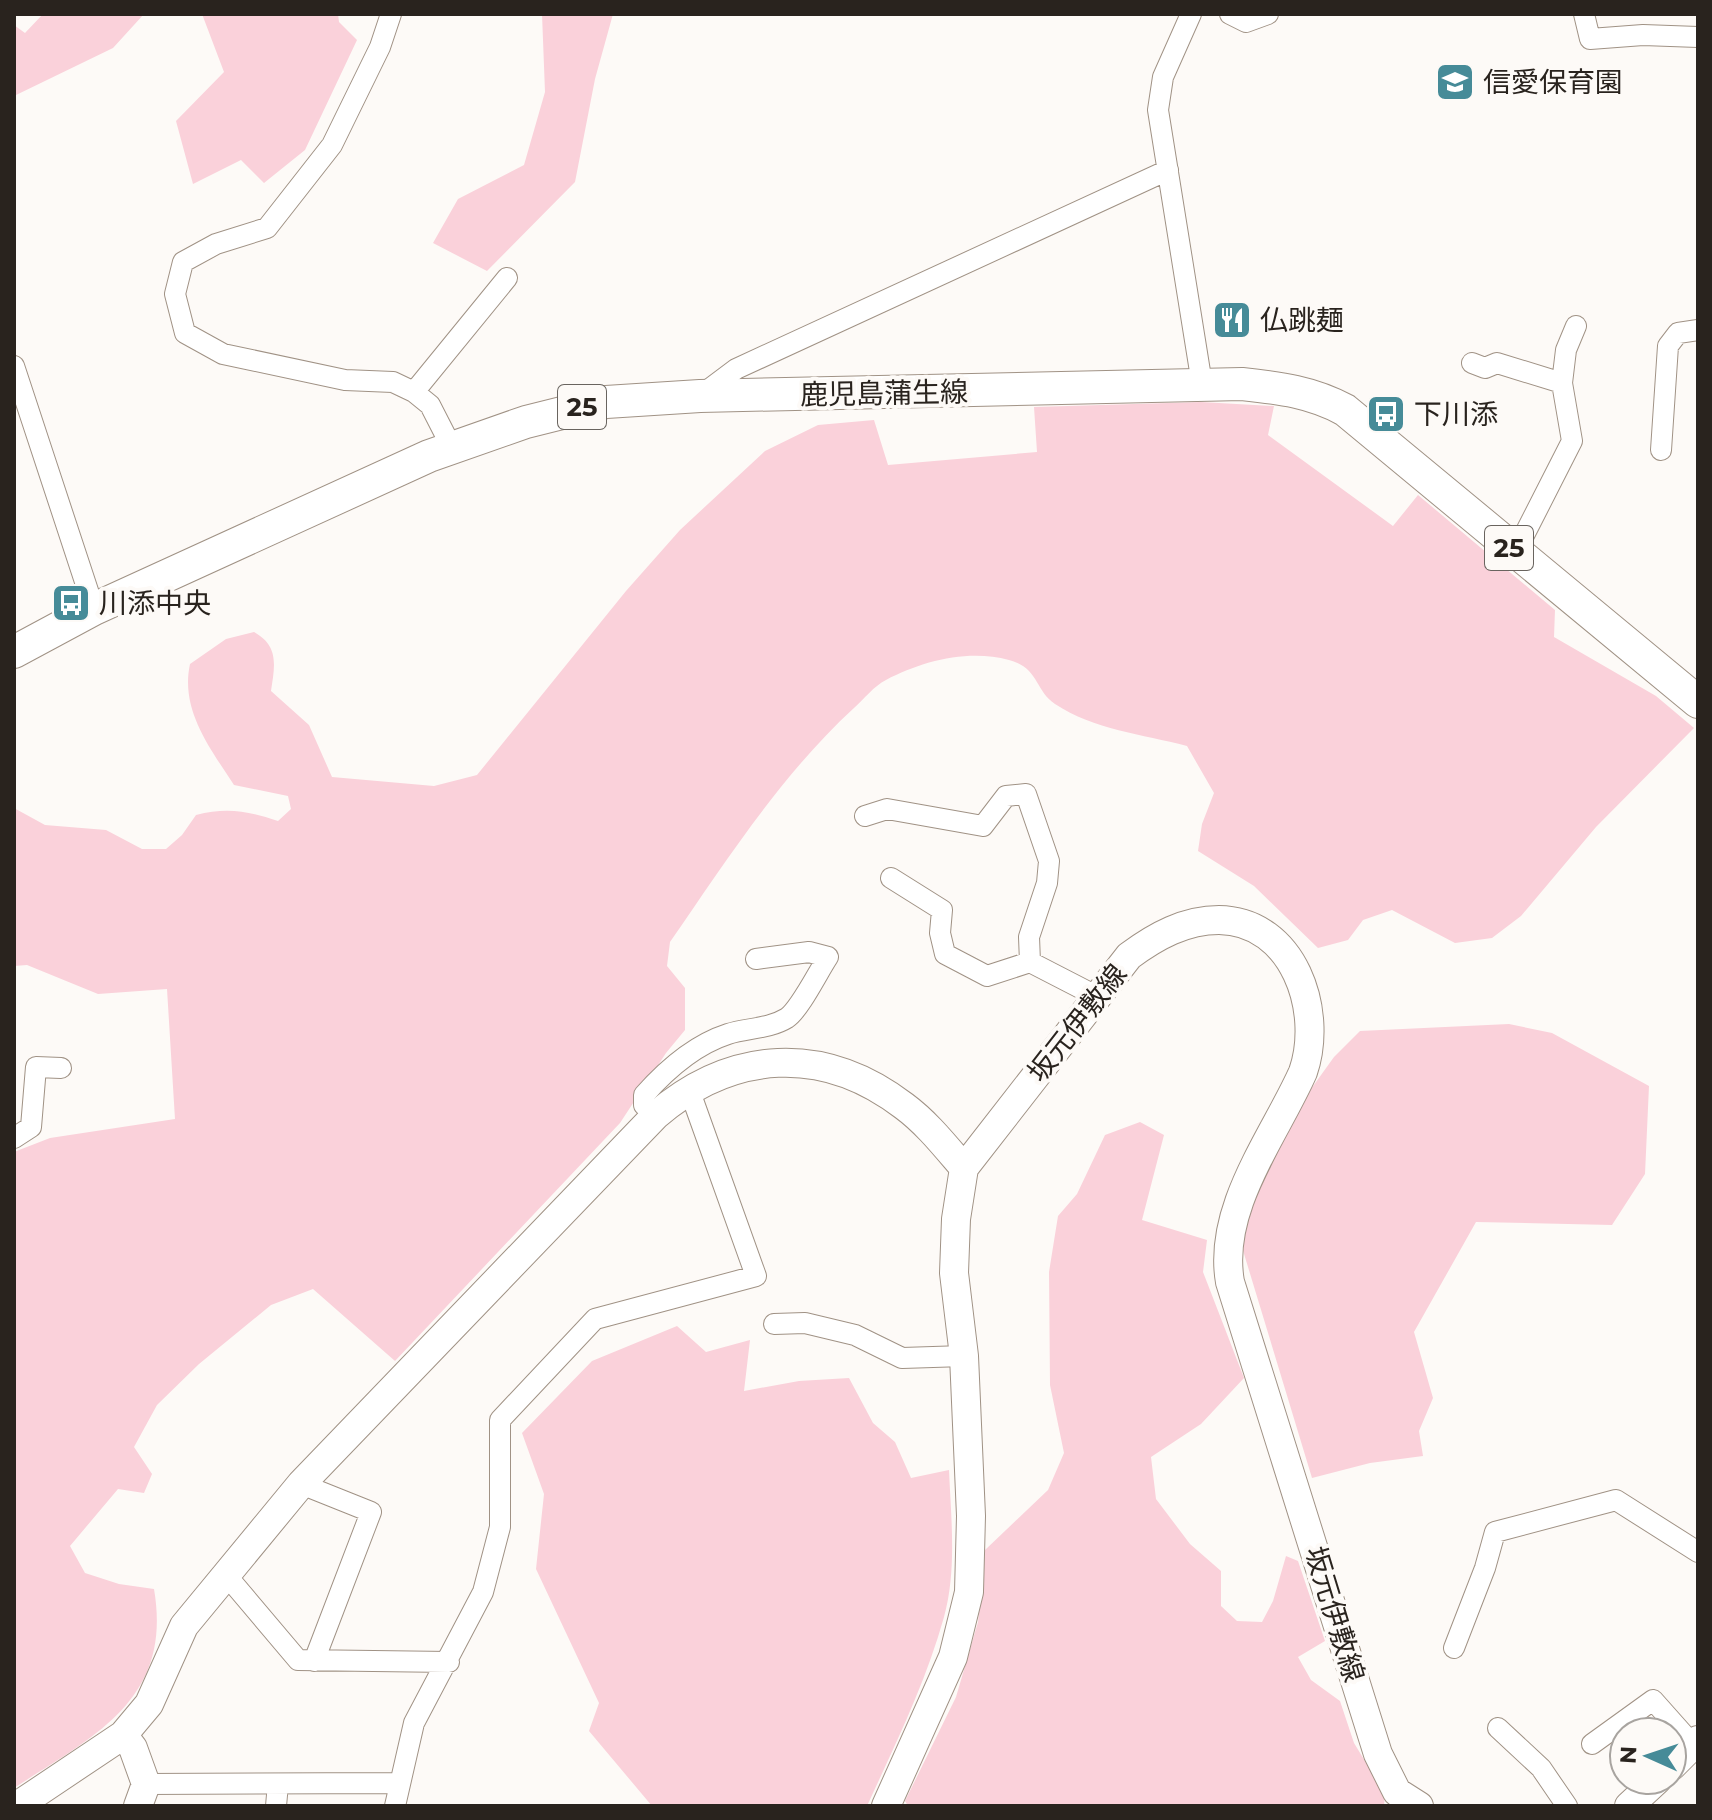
<svg xmlns="http://www.w3.org/2000/svg" width="1712" height="1820" font-family="Montserrat,'Noto Sans JP',sans-serif">
<style>
.green{fill:#fad1da}
.lines{fill:none;stroke-linecap:round;stroke-linejoin:round}
.street-casing{stroke:#a09285;stroke-width:22}
.secondary-casing{stroke:#a09285;stroke-width:30}
.primary-casing{stroke:#a09285;stroke-width:34}
.street{stroke:#fff;stroke-width:20}
.secondary{stroke:#fff;stroke-width:28}
.primary{stroke:#fff;stroke-width:32}
.labels{text-anchor:middle;dominant-baseline:central;stroke-width:8;stroke-linejoin:round;paint-order:stroke}
.shield{fill:#fdfaf7;stroke:#69645f;stroke-width:2}
.shield-label{font-size:26px;font-weight:bold;fill:#29231e}
.poi-label{font-size:28px;fill:#29231e;stroke:#fdfaf7;text-anchor:start}
.street-label{font-size:28px;fill:#29231e;stroke:#fdfaf7}
</style>
<rect width="100%" height="100%" fill="#fdfaf7"/>
<path class="green" d="M43 14H144L113 48 14 96V25L25 33Z
M202 14H338L339 22 357 40 305 150 264 183 241 160 193 184 176 121 224 72Z
M542 14H613L595 79 575 182 487 271 433 243 458 199 524 165 545 92Z
M1201 402 1274 406 1268 435 1393 526 1418 495 1555 610 1554 637 1656 696 1694 728 1596 827 1521 916 1492 938 1455 943 1392 910 1363 920 1348 940 1318 948 1254 886 1198 851 1202 824 1214 793 1187 746C1142 734 1094 730 1055 704 1035 691 1039 668 1009 660 968 649 922 661 886 680 874 686 864 699 854 708 781 775 726 861 670 942L667 966 685 988V1030L666 1053 620 1123 395 1361 313 1289 271 1305 199 1364 157 1405 134 1447 152 1474 144 1493 118 1489 70 1546 85 1573 119 1584 154 1589C173 1700 94 1736 14 1788V1152L50 1138 175 1119 167 989 98 994 27 965 14 966V808L45 825 106 830 142 849H166L182 835 196 815C227 807 248 811 278 821L291 809 288 796 234 785C210 748 180 710 190 664L226 639 254 632C279 646 275 665 271 691L309 725 332 777 434 786 477 775 626 591 680 530 765 451 818 425 874 420 888 465 1037 452 1034 407Z
M1509 1024 1552 1033 1649 1086 1645 1174 1612 1225 1476 1222 1414 1332 1433 1398 1419 1431 1423 1456 1370 1463 1312 1478 1238 1234 1275 1139 1334 1057 1360 1031Z
M1140 1122 1164 1135 1142 1220 1207 1240 1203 1272 1244 1378 1201 1424 1151 1457 1156 1499 1190 1544 1221 1571V1606L1237 1621 1262 1622 1273 1601 1286 1556 1298 1561 1325 1641 1298 1657 1311 1680 1340 1701 1354 1743 1385 1794 1384 1806H908L905 1801 956 1697 978 1622 985 1550 1048 1490 1064 1453 1050 1385 1049 1272 1058 1216 1077 1194 1105 1135Z
M677 1326 706 1352 750 1340 744 1391 799 1381 849 1378 873 1423 895 1442 911 1478 949 1470C951 1518 957 1570 944 1617 926 1682 895 1745 867 1806H652L589 1731 599 1703 536 1569 544 1494 522 1433 592 1361Z"/>
<g class="lines">
<defs>
<path id="street" d="M391 14 380 47 332 145 267 228 216 244 183 262 175 294 185 333 223 354 345 380 393 382 414 392 430 405 451 446
M1191 14 1163 77 1158 110 1202 384
M1230 14 1246 22 1268 14
M1584 14 1590 39 1643 35 1698 37
M1472 363 1485 368 1497 363 1562 383
M14 366 94 609
M414 392 507 278
M700 396 736 369 1168 170
M1661 450 1668 346 1678 333 1698 330
M1515 553 1572 441 1562 383 1566 350 1576 326
M865 816 887 809 983 826 1006 796 1026 794 1049 861 1047 883 1029 937 1030 962 1096 996
M891 878 942 910 940 933 945 954 987 976 1030 962
M656 1115 644 1105V1095C667 1069 694 1045 728 1034 747 1028 769 1029 787 1018 800 1009 818 972 828 957L809 952 756 959
M14 1138 31 1127 36 1067 61 1068
M774 1324 805 1323 855 1335 902 1358 964 1356
M301 1484 371 1512 314 1661
M227 1576 298 1660 449 1662
M1454 1648 1485 1568 1495 1532 1616 1500 1698 1552
M1498 1728 1541 1768 1567 1806
M1592 1744 1653 1700 1693 1745
M146 1784 400 1783
M276 1806 278 1784
M395 1806 414 1723 483 1592 500 1527V1420L595 1319 756 1276 689 1089"/>
<path id="secondary" d="M123 1735 133 1748 146 1784 138 1806
M1672 1766 1698 1740
M17 1806 123 1735 149 1704 184 1626 301 1484 656 1115C732 1050 823 1044 904 1106 927 1123 945 1146 964 1168
M886 1806 953 1657 969 1592 971 1516 964 1356 954 1273 956 1219 964 1168 1129 956C1156 936 1185 920 1219 920 1294 921 1324 1011 1303 1072 1274 1137 1217 1208 1230 1282L1378 1754 1397 1792 1419 1806
M1629 1806 1657 1780"/>
<path id="primary" d="M14 652 94 609 429 456 526 422 606 402 700 396 1242 384C1280 388 1312 392 1345 410L1698 702"/>
</defs>
<use href="#street" class="street-casing"/>
<use href="#secondary" class="secondary-casing"/>
<use href="#primary" class="primary-casing"/>
<use href="#street" class="street"/>
<use href="#secondary" class="secondary"/>
<use href="#primary" class="primary"/>
</g>
<defs>
<symbol id="school-square" viewBox="-11 -11 22 22"><rect x="-9" y="-9" width="18" height="18" rx="4" fill="#468b98" stroke="#fdfaf7"/><path d="M0-5L7-2L0 1L-7-2ZM-4 1L0 2.5L4 1V4Q0 6-4 4Z" fill="#fff"/></symbol>
<symbol id="restaurant-square" viewBox="-11 -11 22 22"><rect x="-9" y="-9" width="18" height="18" rx="4" fill="#468b98" stroke="#fdfaf7"/><path d="M-5-6h1v4h1v-4h1v4h1v-4h1v5L-1.5 .5V6h-2V.5L-5-1ZM5-6V6H3V1.5H1.5Q1.5-4 5-6Z" fill="#fff"/></symbol>
<symbol id="bus-square" viewBox="-11 -11 22 22"><rect x="-9" y="-9" width="18" height="18" rx="4" fill="#468b98" stroke="#fdfaf7"/><path d="M-5-6H5V4H4V6H2V4H-2V6H-4V4H-5ZM-3.5-4V0h7V-4ZM-3.5 1.2v1.5H-2V1.2ZM2 1.2v1.5H3.5V1.2Z" fill="#fff"/></symbol>
</defs>
<g fill-rule="evenodd">
<use href="#school-square" x="1433" y="60" width="44" height="44"/>
<use href="#restaurant-square" x="1210" y="298" width="44" height="44"/>
<use href="#bus-square" x="1364" y="392" width="44" height="44"/>
<use href="#bus-square" x="49" y="581" width="44" height="44"/>
</g>
<g class="labels">
<g class="shield">
<rect x="558" y="385" width="48" height="44" rx="6"/>
<rect x="1485" y="526" width="48" height="44" rx="6"/>
</g>
<g class="shield-label">
<text x="582" y="407">25</text>
<text x="1509" y="548">25</text>
</g>
<g class="poi-label">
<text x="1483" y="82">信愛保育園</text>
<text x="1260" y="320">仏跳麺</text>
<text x="1414" y="414">下川添</text>
<text x="99" y="603">川添中央</text>
</g>
<g class="street-label">
<text transform="translate(884 393) rotate(-1)">鹿児島蒲生線</text>
<text transform="translate(1077 1023) rotate(-52)">坂元伊敷線</text>
<text transform="translate(1335 1614) rotate(73)">坂元伊敷線</text>
</g>
</g>
<rect width="1712" height="1820" fill="none" stroke="#29231e" stroke-width="32"/>
<g transform="translate(1648 1756) rotate(273)"><circle r="38" fill="#fdfaf7" stroke="#a8a4a0" stroke-width="2"/>
<path d="M0-6L14 30L0 20L-14 30Z" fill="#468b98"/>
<text y="-12" font-size="22" font-weight="bold" text-anchor="middle" fill="#29231e">N</text>
</g>
</svg>
